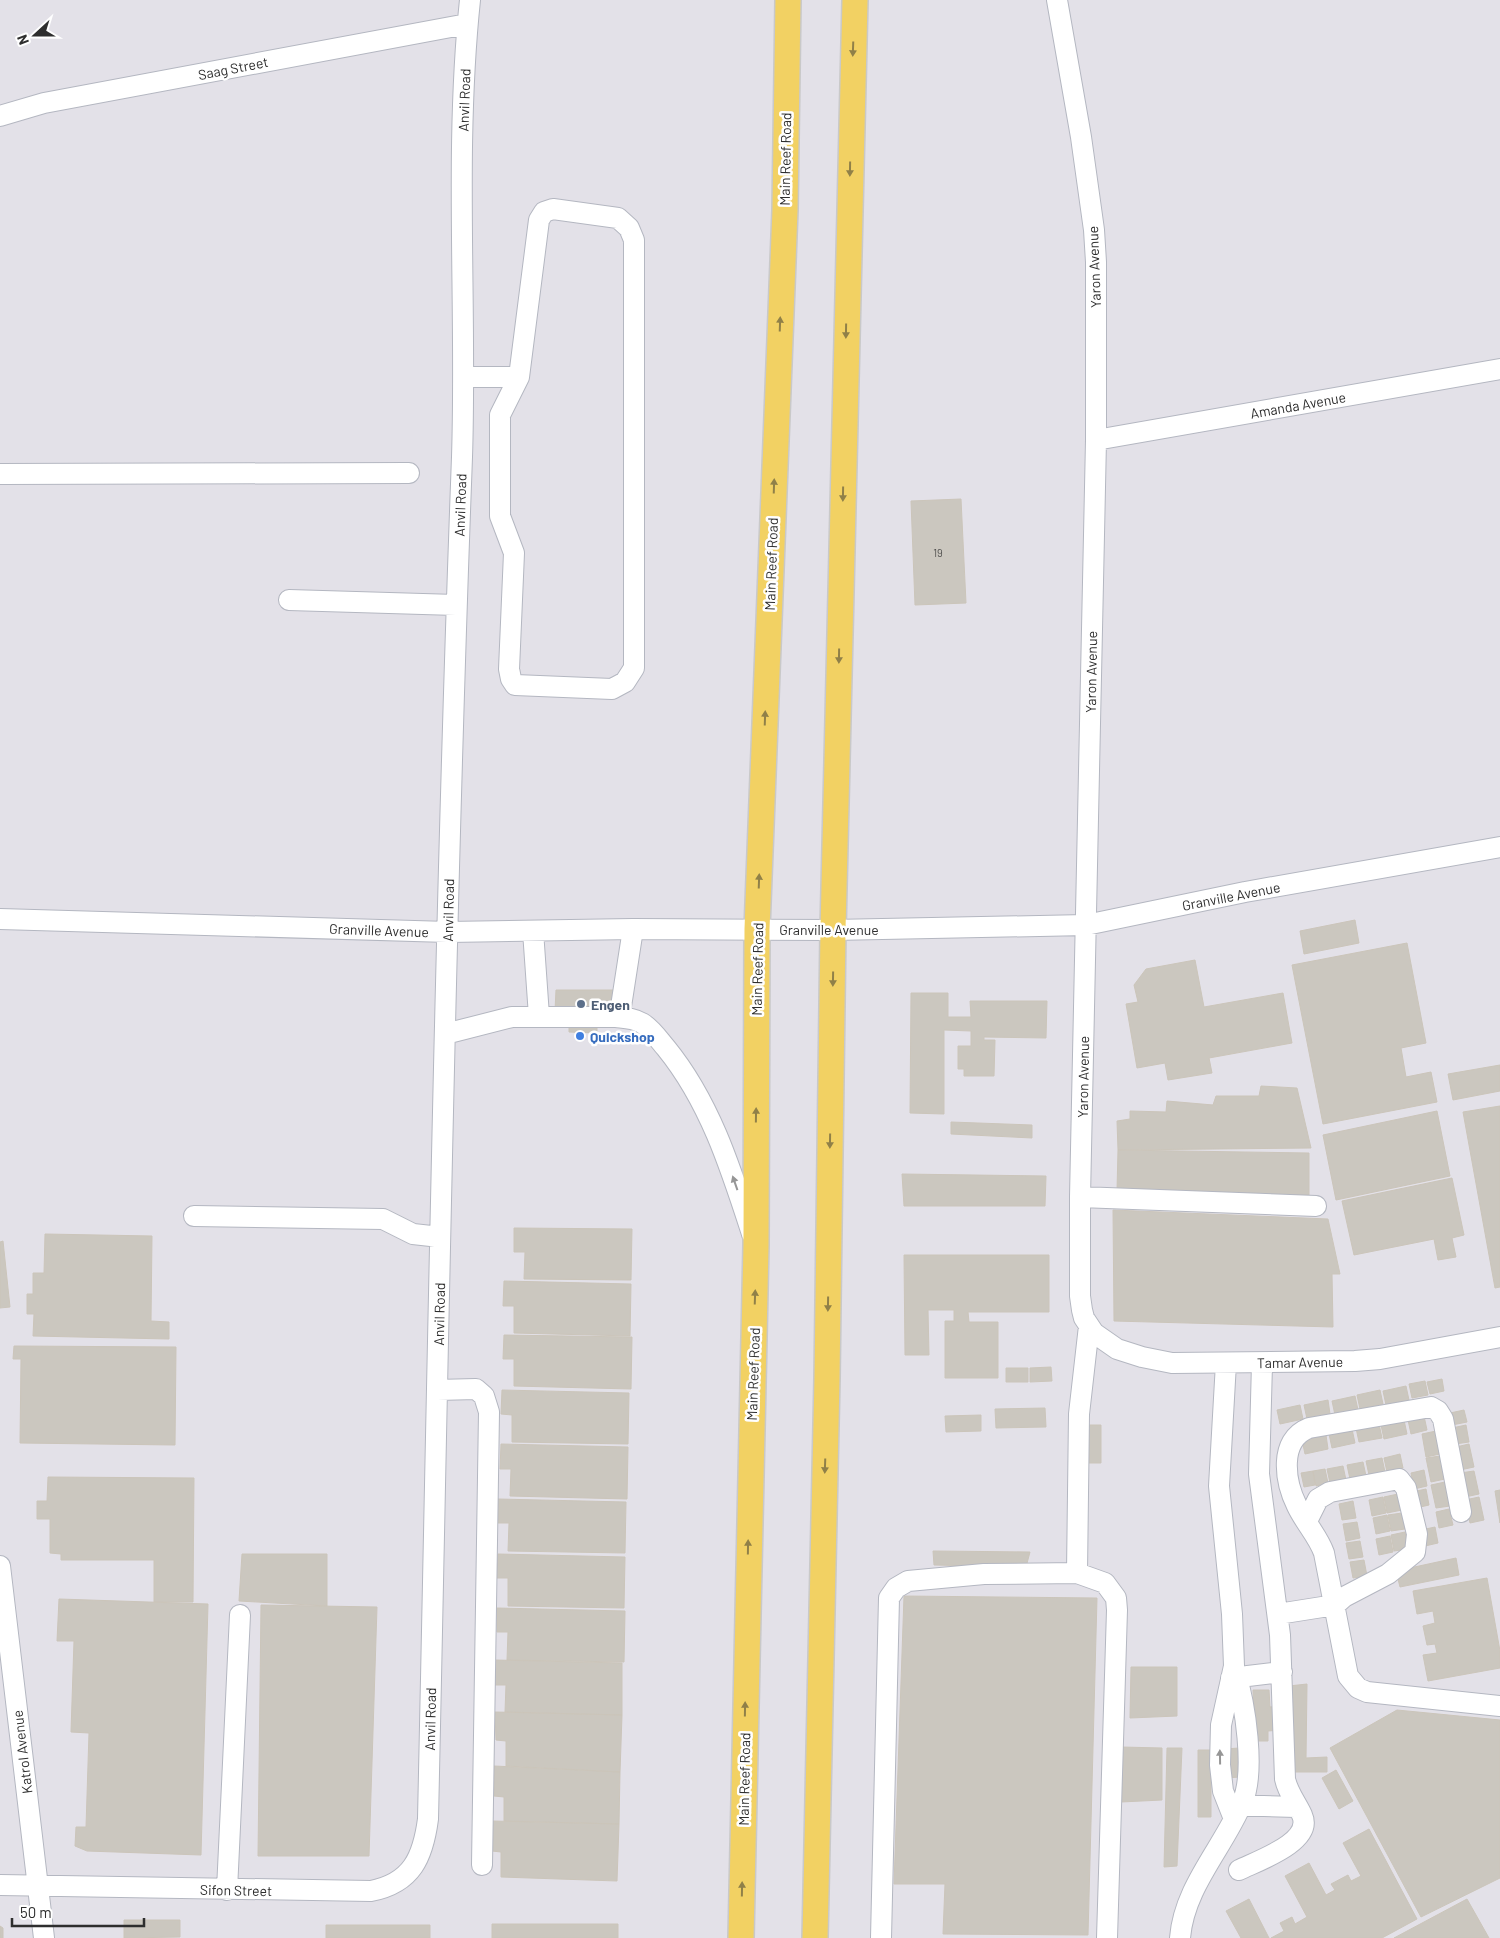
<svg xmlns="http://www.w3.org/2000/svg" width="1500" height="1938" font-family="Barlow,sans-serif">
<style>
.industrial{fill:#e3e1e8}
.building{fill:#cbc7bf;stroke:#cbc5ba}
.lines{fill:none;stroke-linecap:round;stroke-linejoin:round}
.minor-casing{stroke:#b4b7c1;stroke-width:22}
.major-casing{stroke:#c9c9c9;stroke-width:28}
.minor{stroke:#fff;stroke-width:20}
.major{stroke:#f2d163;stroke-width:25}
.oneway{fill:#908048}
.oneway2{fill:#969696}
.service-dot{fill:#5c6f8a;stroke:#fff;stroke-width:2}
.shop-dot{fill:#3f7fe0;stroke:#fff;stroke-width:2}
.labels{text-anchor:middle;dominant-baseline:central;stroke-width:5;stroke-linejoin:round;paint-order:stroke}
.number-label{font-size:11px;fill:#555452}
.street-label{font-size:14px;fill:#2e2e2e;stroke:#fff}
.service-label{font-size:14px;font-weight:bold;fill:#4e5e75;stroke:#fff;text-anchor:start}
.shop-label{font-size:14px;font-weight:bold;fill:#366cbe;stroke:#fff;text-anchor:start}
</style>
<rect width="100%" height="100%" fill="#efe9e1"/>
<path class="industrial" d="M0 0H1500V1938H0Z"/>
<path class="building" d="M961 499 966 603 915 605 911 501Z
M1355 920 1359 943 1304 954 1300 931Z
M1407 943 1426 1043 1401 1048 1406 1077 1431 1072 1437 1102 1323 1124 1292 965Z
M1195 960 1204 1007 1283 993 1292 1043 1209 1058 1212 1073 1168 1080 1165 1063 1137 1068 1126 1004 1138 1002 1134 985 1146 969Z
M556 990H631V1013L597 1019V1033L569 1032V1011H555Z
M911 993H948V1017H971L970 1001H1047L1046 1038 984 1037V1040H995L994 1076H964V1069H958V1046H971V1031L944 1030V1114L910 1113Z
M1500 1065V1091L1453 1100 1448 1074Z
M1261 1086 1297 1088 1311 1148 1118 1150 1117 1121 1130 1119V1111L1166 1112 1167 1101 1213 1105 1216 1096H1259Z
M1500 1106V1287L1495 1288 1463 1112Z
M1437 1111 1450 1176 1336 1200 1323 1135Z
M951 1122 1032 1125V1138L951 1134Z
M1118 1150 1309 1153V1195L1117 1191Z
M902 1174 1046 1176 1045 1206H904Z
M1452 1178 1464 1235 1452 1238 1456 1257 1438 1260 1434 1239 1354 1255 1342 1201Z
M1113 1210 1328 1219 1340 1274H1332L1333 1327 1114 1321Z
M514 1228 632 1229 631 1280 524 1279 525 1252H514Z
M45 1234 152 1236 151 1321 169 1322V1339L33 1336 34 1314H27V1294H33V1273H44Z
M3 1241 10 1307 0 1308V1242Z
M904 1255H1049V1312H968L969 1322H998V1378H945V1321H954V1310H928L929 1355H905Z
M504 1281 631 1284 630 1336 514 1333V1306H503Z
M504 1335 632 1337 631 1389 514 1386V1359H503Z
M14 1346 176 1347 175 1445 20 1443 21 1359H13Z
M1051 1367 1052 1381 1030 1382V1368Z
M1006 1368H1028V1382H1006Z
M1442 1379 1444 1391 1430 1394 1427 1382Z
M1425 1381 1428 1395 1412 1398 1409 1384Z
M1406 1386 1409 1400 1386 1405 1383 1391Z
M502 1390 629 1393 628 1444 512 1442V1415L501 1414Z
M1380 1390 1383 1404 1360 1409 1357 1395Z
M1355 1396 1358 1410 1335 1415 1332 1401Z
M1328 1400 1330 1414 1307 1419 1304 1405Z
M1300 1405 1303 1419 1280 1424 1277 1410Z
M1045 1408 1046 1427 996 1428 995 1409Z
M1464 1410 1467 1422 1452 1425 1450 1413Z
M981 1415V1431L946 1432 945 1416Z
M1424 1416 1427 1430 1411 1434 1408 1420Z
M1404 1420 1407 1434 1384 1439 1381 1425Z
M1379 1424 1382 1438 1359 1442 1356 1428Z
M1086 1425H1101V1463H1086Z
M1466 1425 1469 1442 1455 1444 1452 1428Z
M1352 1429 1355 1443 1332 1448 1329 1434Z
M1436 1431 1440 1454 1426 1457 1422 1434Z
M1326 1435 1328 1449 1305 1454 1302 1440Z
M501 1444 628 1447 627 1499 510 1496 511 1469H500Z
M1469 1444 1474 1467 1460 1470 1456 1447Z
M1400 1454 1403 1468 1387 1472 1384 1458Z
M1440 1456 1445 1479 1431 1482 1426 1458Z
M1382 1458 1385 1472 1369 1475 1366 1461Z
M1363 1462 1366 1476 1350 1479 1347 1465Z
M1343 1466 1346 1480 1330 1483 1327 1469Z
M1325 1469 1328 1483 1316 1486 1313 1471Z
M1424 1470 1427 1486 1414 1489 1411 1473Z
M1313 1471 1315 1485 1304 1487 1301 1473Z
M1474 1471 1479 1494 1465 1497 1460 1473Z
M48 1477 194 1478 193 1602H154V1560H61V1554L50 1553V1519H37V1501H47Z
M1445 1482 1450 1506 1436 1508 1431 1485Z
M1426 1489 1429 1505 1416 1508 1412 1492Z
M1500 1490V1523L1495 1491Z
M1398 1494 1402 1510 1387 1513 1384 1497Z
M1383 1497 1386 1513 1372 1516 1369 1500Z
M1479 1497 1484 1520 1470 1523 1465 1500Z
M498 1499 626 1502 625 1553 508 1551 509 1523H498Z
M1353 1501 1356 1518 1342 1520 1339 1504Z
M1449 1509 1453 1525 1439 1528 1436 1512Z
M1402 1513 1405 1529 1391 1531 1388 1515Z
M1387 1515 1390 1531 1376 1534 1373 1518Z
M1357 1522 1360 1538 1346 1541 1343 1524Z
M1435 1527 1438 1543 1425 1546 1421 1530Z
M1405 1532 1408 1549 1394 1551 1391 1535Z
M1390 1536 1393 1552 1379 1555 1376 1539Z
M1360 1541 1363 1557 1349 1559 1346 1543Z
M933 1551 1030 1552 1026 1567 934 1565Z
M242 1554H327V1606L239 1601Z
M498 1554 625 1557 624 1608 508 1606V1578H497Z
M1456 1558 1459 1575 1400 1587 1396 1571Z
M1364 1560 1367 1576 1353 1578 1350 1562Z
M1487 1578 1500 1651V1668L1428 1681 1423 1655 1437 1653 1435 1644 1427 1645 1423 1626 1435 1623 1433 1611 1417 1614 1413 1591Z
M904 1596 1097 1598 1088 1935 943 1934 945 1884H894Z
M59 1599 208 1604 201 1855 87 1851 75 1846 76 1827H86L89 1733 71 1732 74 1641H57Z
M261 1605 377 1607 369 1856H258Z
M497 1608 625 1611 624 1662 507 1660 508 1632H497Z
M495 1660 622 1663V1715L505 1712 506 1685H494Z
M1131 1667H1177V1716L1130 1718Z
M1307 1684 1306 1758 1327 1757V1772H1293L1289 1686Z
M1253 1690H1269L1270 1707 1280 1706 1281 1730 1268 1731V1741H1255Z
M1397 1710 1500 1720V1878L1421 1917 1330 1748Z
M495 1712 622 1715 620 1772 506 1766V1741L496 1740Z
M1121 1747 1162 1748V1800L1121 1802Z
M1167 1748H1182L1177 1866 1164 1867Z
M1239 1748 1240 1777 1226 1778 1225 1749Z
M1198 1750H1211V1817H1198Z
M494 1766 620 1772 619 1824 504 1821V1797L494 1796Z
M1336 1770 1353 1801 1339 1809 1322 1778Z
M492 1821 619 1824 617 1881 501 1877V1852L492 1851Z
M1369 1829 1417 1919 1382 1938H1271L1284 1931 1280 1923 1292 1917 1295 1924 1307 1917 1285 1876 1309 1863 1326 1895 1335 1890 1331 1884 1348 1875 1351 1881 1361 1876 1343 1843Z
M1249 1899 1269 1938H1241L1226 1911Z
M1467 1899 1489 1938H1394Z
M124 1920H180V1937L124 1938Z
M492 1924H618V1938H492Z
M326 1925H430V1938H326Z
M0 1926 3 1928V1938H0Z"/>
<g class="lines">
<defs>
<path id="minor" d="M1057 0 1081 137 1094 230 1096 262V440L1080 1197V1296L1082 1310 1084 1318 1094 1333 1117 1349 1142 1357 1172 1363 1355 1361 1380 1359 1500 1337
M0 116 44 103 467 24
M553 209 618 218 629 228 634 240V668L625 682 612 689 515 685 511 679 509 669 514 553 500 516V415L519 377 539 220 544 212Z
M465 377H519
M1096 440 1500 369
M0 474 409 473
M289 600 456 605
M0 919 448 932 633 929 833 930 1086 925 1245 892 1500 847
M533 931 539 1016
M616 1017C625 1018 634 1018 642 1023 652 1029 659 1040 666 1048 710 1102 731 1169 752 1234
M445 1034 512 1017H616L620 1013 633 929
M1080 1197 1316 1206
M194 1216 383 1219 413 1234 440 1237
M1226 1363 1219 1486 1232 1614 1234 1666 1221 1725 1220 1765 1223 1791 1234 1819
M437 1390 476 1389 484 1396 489 1412 482 1865
M1461 1512 1443 1419 1438 1411 1431 1407 1309 1428C1278 1440 1285 1482 1297 1506 1305 1523 1318 1536 1324 1553L1348 1676 1358 1688 1367 1692 1500 1706
M0 1566 44 1938
M1077 1573 1079 1414 1089 1326
M1278 1614 1335 1605 1344 1597 1388 1574 1415 1552 1417 1534 1406 1488 1399 1479 1330 1492 1318 1499 1307 1521
M1231 1678 1282 1672
M1229 1805 1296 1807
M1239 1870C1257 1861 1314 1842 1302 1815 1296 1802 1288 1793 1285 1779L1280 1635 1259 1474 1262 1364
M0 1885 371 1891C412 1883 423 1857 428 1819 438 1365 445 911 462 457 467 305 454 152 470 0
M227 1890 240 1615
M881 1938 889 1598 896 1588 908 1581 984 1574 1077 1573 1105 1583 1116 1598 1117 1610 1107 1938
M1180 1938C1184 1887 1223 1848 1242 1803 1256 1772 1245 1703 1235 1671"/>
<path id="major" d="M741 1938 756 1245 757 929 785 210 788 0
M815 1938 827 1378 833 930 855 0"/>
</defs>
<use href="#minor" class="minor-casing"/>
<use href="#major" class="major-casing"/>
<use href="#minor" class="minor"/>
<use href="#major" class="major"/>
</g>
<defs><path id="oneway-solid" d="M-6-.8H1V-3.2L6.5 0L1 3.2V.8H-6Z" transform="scale(1.25)"/></defs>
<g class="oneway">
<use href="#oneway-solid" transform="translate(853 49) rotate(92)"/>
<use href="#oneway-solid" transform="translate(850 169) rotate(91)"/>
<use href="#oneway-solid" transform="translate(780 324) rotate(-88)"/>
<use href="#oneway-solid" transform="translate(846 331) rotate(91)"/>
<use href="#oneway-solid" transform="translate(774 486) rotate(-88)"/>
<use href="#oneway-solid" transform="translate(843 494) rotate(91)"/>
<use href="#oneway-solid" transform="translate(839 656) rotate(91)"/>
<use href="#oneway-solid" transform="translate(765 718) rotate(-88)"/>
<use href="#oneway-solid" transform="translate(759 881) rotate(-88)"/>
<use href="#oneway-solid" transform="translate(833 979) rotate(91)"/>
<use href="#oneway-solid" transform="translate(756 1115) rotate(-89)"/>
<use href="#oneway-solid" transform="translate(830 1141) rotate(91)"/>
<use href="#oneway-solid" transform="translate(755 1297) rotate(-88)"/>
<use href="#oneway-solid" transform="translate(828 1304) rotate(91)"/>
<use href="#oneway-solid" transform="translate(825 1466) rotate(92)"/>
<use href="#oneway-solid" transform="translate(748 1547) rotate(-89)"/>
<use href="#oneway-solid" transform="translate(745 1709) rotate(-89)"/>
<use href="#oneway-solid" transform="translate(742 1889) rotate(-89)"/>
</g>
<g class="oneway2">
<use href="#oneway-solid" transform="translate(735 1183) rotate(-109)"/>
<use href="#oneway-solid" transform="translate(1220 1757) rotate(-91)"/>
</g>
<circle class="service-dot" cx="581" cy="1004" r="5"/>
<circle class="shop-dot" cx="580" cy="1036" r="5"/>
<g class="labels">
<g class="number-label">
<text x="938" y="552">19</text>
</g>
<g class="street-label">
<text transform="translate(233 68) rotate(-11)">Saag Street</text>
<text transform="translate(464 100) rotate(-88)">Anvil Road</text>
<text transform="translate(785 159) rotate(-89)">Main Reef Road</text>
<text transform="translate(1094 267) rotate(-92)">Yaron Avenue</text>
<text transform="translate(1298 405) rotate(-10)">Amanda Avenue</text>
<text transform="translate(460 505) rotate(-88)">Anvil Road</text>
<text transform="translate(771 564) rotate(-88)">Main Reef Road</text>
<text transform="translate(1091 672) rotate(-89)">Yaron Avenue</text>
<text transform="translate(1231 896) rotate(-11)">Granville Avenue</text>
<text transform="translate(448 910) rotate(-89)">Anvil Road</text>
<text x="829" y="929">Granville Avenue</text>
<text transform="translate(379 930) rotate(2)">Granville Avenue</text>
<text transform="translate(757 969) rotate(-89)">Main Reef Road</text>
<text transform="translate(1083 1077) rotate(-89)">Yaron Avenue</text>
<text transform="translate(439 1314) rotate(-89)">Anvil Road</text>
<text transform="translate(1300 1362) rotate(-1)">Tamar Avenue</text>
<text transform="translate(753 1374) rotate(-88)">Main Reef Road</text>
<text transform="translate(430 1719) rotate(-89)">Anvil Road</text>
<text transform="translate(22 1752) rotate(-97)">Katrol Avenue</text>
<text transform="translate(744 1779) rotate(-89)">Main Reef Road</text>
<text transform="translate(236 1890) rotate(1)">Sifon Street</text>
</g>
<g class="service-label">
<text x="591" y="1004">Engen</text>
</g>
<g class="shop-label">
<text x="590" y="1036">Quickshop</text>
</g>
</g>
<g transform="translate(35 35) rotate(249)" stroke="#ffffff" stroke-width="4" paint-order="stroke">
<path d="M0-4L9 19L0 12L-9 19Z" fill="#2e2e2e"/>
<text y="-8" font-size="14" font-weight="bold" text-anchor="middle" fill="#2e2e2e">N</text>
</g>
<path d="M12 1918v8h132v-8" fill="none" stroke="#2e2e2e" stroke-width="2.5"/>
<text x="20" y="1918" font-size="15" fill="#2e2e2e" stroke="#ffffff" stroke-width="4" paint-order="stroke">50 m</text>
</svg>
